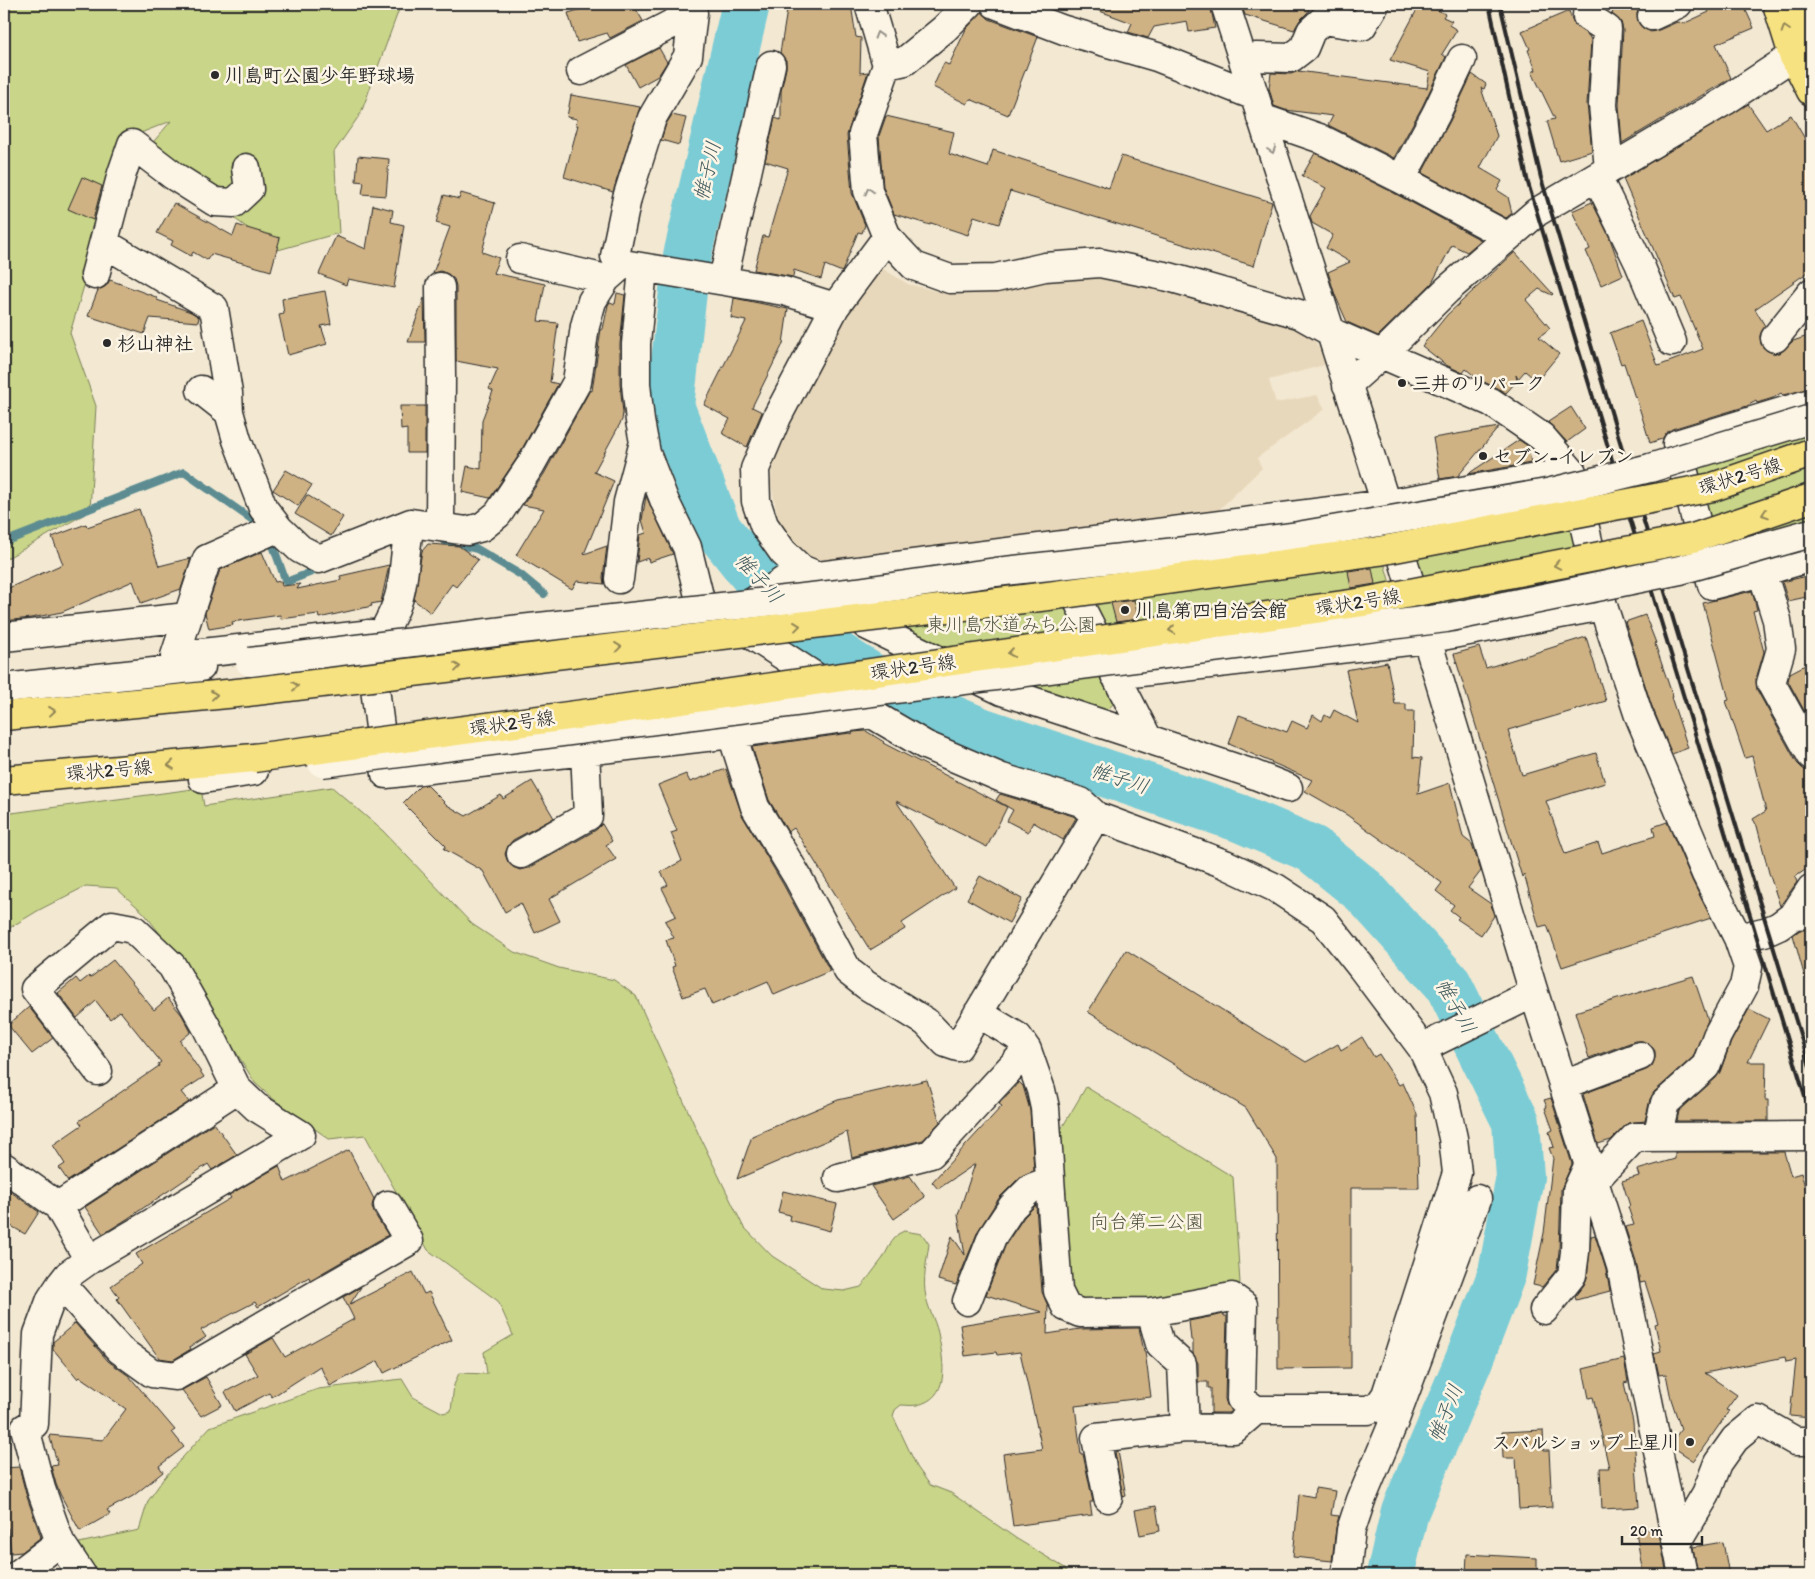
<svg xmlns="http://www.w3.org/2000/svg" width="1815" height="1579" font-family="Itim,'Klee One',sans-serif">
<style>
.built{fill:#e8d8bb}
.green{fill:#c9d588;stroke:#7a805a}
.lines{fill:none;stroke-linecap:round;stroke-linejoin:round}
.stream{stroke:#5b8c91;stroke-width:8}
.river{stroke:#7bccd5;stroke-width:48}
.building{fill:#cfb284;stroke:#2b2b2b}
.minor-casing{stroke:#2b2b2b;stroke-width:31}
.major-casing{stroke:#2b2b2b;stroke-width:31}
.highway-casing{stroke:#2b2b2b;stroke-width:31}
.minor{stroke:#fcf5e5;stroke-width:28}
.major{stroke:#f7e281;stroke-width:28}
.highway{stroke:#f7e281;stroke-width:28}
.rail{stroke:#2b2b2b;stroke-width:4}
.minor-bridge-casing{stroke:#2b2b2b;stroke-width:31;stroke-linecap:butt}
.major-bridge-casing{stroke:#2b2b2b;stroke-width:31;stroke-linecap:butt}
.minor-bridge{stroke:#fcf5e5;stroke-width:28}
.major-bridge{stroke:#f7e281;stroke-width:28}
.oneway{stroke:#918656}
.oneway2{stroke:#949088}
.poi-dot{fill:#2b2b2b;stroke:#fcf5e5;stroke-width:2}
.labels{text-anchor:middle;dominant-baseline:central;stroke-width:5;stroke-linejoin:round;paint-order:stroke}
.poi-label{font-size:19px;font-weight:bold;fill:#2b2b2b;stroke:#fcf5e5;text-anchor:start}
.street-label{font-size:19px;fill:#2b2b2b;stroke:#fcf5e5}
.park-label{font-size:19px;fill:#525642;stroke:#fcf5e5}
.water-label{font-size:20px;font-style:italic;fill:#435b5e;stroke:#fcf5e5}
</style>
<rect width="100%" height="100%" fill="#f3e8d2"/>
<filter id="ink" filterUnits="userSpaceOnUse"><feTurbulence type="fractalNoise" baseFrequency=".02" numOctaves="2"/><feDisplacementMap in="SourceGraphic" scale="10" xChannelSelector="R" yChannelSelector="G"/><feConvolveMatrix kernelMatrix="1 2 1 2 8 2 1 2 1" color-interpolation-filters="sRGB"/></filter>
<g filter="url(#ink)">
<path class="built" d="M880 267 908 284 940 292 971 291 1051 277H1097L1124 281 1225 303 1311 334 1328 364 1269 380 1276 403 1317 395 1325 409 1257 458 1262 468 1206 522 818 568 784 529 777 514 771 483 773 459 777 445 862 288Z"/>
<path class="green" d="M4 4H401L361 113 334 152 339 233 278 250 144 153 171 121 128 138 70 333 96 406 90 511 4 560Z
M1811 412V549L1717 574 1685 450Z
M1565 482 1591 603 1437 631 1402 514Z
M1371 518 1405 635 1123 671 1065 555Z
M1044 562 1113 704 1102 716 1005 683 879 620 840 589Z
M332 787 383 831 472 924 514 952 559 968 614 980 636 996 699 1135 743 1226 772 1256 823 1289 844 1291 861 1287 883 1258 891 1243 898 1234 904 1231 922 1234 929 1244C927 1260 922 1281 926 1297 929 1311 937 1324 939 1338 944 1363 950 1398 917 1405 912 1406 906 1405 901 1405L895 1410 893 1416 917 1467 930 1485 951 1493 1017 1539 1065 1568 1069 1575H98L79 1543 139 1530 148 1501 164 1478 210 1427 318 1389 402 1379 413 1397 443 1413 451 1411 454 1385 459 1373 487 1374 484 1352 513 1335 498 1301 428 1250 365 1135 329 1139 272 1098 255 1083 177 956 144 913 116 888 86 886 39 910 11 927 4 935V814L201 788 204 806Z
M1086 1087 1233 1177 1240 1283 1231 1290 1148 1306 1072 1302 1060 1131Z"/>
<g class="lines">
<path class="stream" d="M270 537 286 582 322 568
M445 541 477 549 521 575 544 594
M4 542 184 472 264 528"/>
<path class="river" d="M746 4 687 256 670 406 718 530 761 584 834 653 907 700 983 732 1239 818 1312 849 1364 891 1448 984 1516 1122 1520 1177 1502 1273 1469 1360 1405 1511 1390 1575"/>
</g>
<path class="building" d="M600 4H633L643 21 610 38 607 33 577 42 568 13Z
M788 4H851L856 37 861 38 860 73 868 72 847 135 852 193 865 225 862 233 858 232 842 272 825 265 821 279 794 270 793 277 754 270 763 236 768 237 788 168 765 161 775 118 781 120V91L786 68V60L780 53Z
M1086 4H1210L1215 28 1189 32 1187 21 1154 27 1148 38 1128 32 1132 23 1086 6Z
M1241 4H1311L1308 12 1300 20 1294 30 1245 15Z
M1420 4H1426L1445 14 1443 17 1452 21 1449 25 1457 30 1442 54 1446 57 1422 107 1394 158 1328 125 1333 116 1285 110 1274 106 1269 88 1271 73 1291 74 1298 71 1427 88 1430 72 1390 60Z
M1616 4H1643L1639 7 1637 14 1638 22 1643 28 1651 32 1659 30 1677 22 1685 23 1709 12 1705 4H1743L1754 28 1716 44 1731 78 1622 143 1619 105 1623 30 1621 22 1612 14Z
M1569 11 1573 23 1589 36 1591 40 1587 104 1592 151 1559 161 1547 121 1555 119 1532 72 1536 70 1528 50 1530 49 1522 31Z
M982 12 989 19 1038 37 1008 115 970 99 967 104 933 87 944 63 949 65 966 29Z
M659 48 667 62 658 76 638 87 626 65Z
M1472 74 1486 84 1484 89 1481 88 1497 136 1480 168 1502 181 1497 190 1508 197 1512 213 1506 218 1422 173 1450 121Z
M571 95 640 107 613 192 564 177 578 125H576L577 119 567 117Z
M1748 104 1766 130 1791 115 1811 149V270L1755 309 1765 326 1760 336 1761 344 1766 350 1773 353H1780L1793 341 1811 335V388L1783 395 1781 393 1773 398 1757 403 1756 401 1747 406 1672 429 1666 433 1662 439 1650 443 1636 397 1635 398 1624 363 1621 364 1610 333 1641 321 1658 366 1703 349 1681 297 1675 299 1623 179Z
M672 115 686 118 679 145 661 140 666 124Z
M886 116 954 132 949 154 988 167 993 150 1109 188 1121 156 1272 202 1254 266 1010 191 999 224 974 216 968 235 931 223 930 225 894 214 883 187 879 136Z
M1315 153 1394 193 1481 240 1467 252 1452 245 1432 283 1378 336 1347 322 1335 295 1328 272 1350 262 1326 248 1333 235 1312 223 1310 216 1326 188 1302 176Z
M358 156 389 159 386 196 362 194 364 182 356 181Z
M82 177 102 186 93 220 68 209Z
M461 193 495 203 482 252 499 258 493 273 545 284 538 321 558 323 550 382 558 384 517 458 490 498 462 492 467 466 481 469 482 420 493 391 489 389 498 369 456 361V286L454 279 448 274 440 271 433 273 450 227 436 223 444 195 459 199Z
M1592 202 1609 236 1623 275 1601 285 1586 251 1590 249 1572 211Z
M174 203 233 236 237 225 280 238 271 271 211 254 207 260 193 252 191 256 171 245 173 241 157 233Z
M373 205 393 210 391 222 404 225 394 288 348 279 346 285 319 274 336 236 366 249Z
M1515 252 1553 294 1552 295 1539 289 1526 300 1550 328 1539 337 1559 354 1537 381 1525 371 1518 379 1516 375 1517 381 1506 393 1478 379 1466 369 1463 373 1446 365 1422 346 1447 315Z
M110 280 156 297 157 300 191 312 199 317 198 322 150 318 144 334 88 316 98 290 106 286Z
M325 291 331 324 321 326 327 344 288 355 279 315 284 314 282 299Z
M617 293 625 295 620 344V384L623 413 622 420 594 472 614 481 584 554 607 546 603 577 604 584 577 581 572 589 516 555 544 509 523 505 544 474 590 390 592 391 601 329H603L608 305 610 302 615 304Z
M424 298 425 342H408Z
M734 298 788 309 783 344 752 407 762 412 747 447 722 433 730 419 704 405 746 321 731 318Z
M400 406H425V453H407V429L401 430Z
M1571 407 1585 429 1567 442 1548 422Z
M1499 427 1458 476 1440 479 1433 438Z
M1519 440 1528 446 1531 463 1468 474Z
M286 470 312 485 298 506 273 490Z
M307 495 343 517 331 536 295 514Z
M646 496 673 554 649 562 648 558 637 562 640 535 646 533 642 520Z
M139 509 159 566 191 558 181 589 141 603 133 581 62 612 31 618 4 621V590L63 564 52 537 86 524 87 527Z
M428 544 459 546 478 560 456 587 452 584 431 613 414 600 422 551Z
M262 552 275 582 281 581 282 586 300 584 297 589 341 580 340 576 389 565 381 602 371 604 372 606 319 618 318 614 281 619 280 615 232 622 233 625 209 629 205 613 220 570Z
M1372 568 1375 584 1351 588 1348 571Z
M1811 575V596L1788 601 1782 582Z
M1752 591 1757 610 1753 611 1764 652 1756 679 1757 690 1797 763 1803 769 1811 771V866L1795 877 1797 882 1780 906 1769 873 1757 826 1753 819 1766 811 1752 756 1745 758 1726 701 1729 700 1703 603Z
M1134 600 1139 619 1116 622 1111 603Z
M1645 615 1656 643 1655 644 1673 697H1671L1688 748 1672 754 1651 704 1625 622Z
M1586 637 1606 701 1508 730 1522 775 1596 753 1605 783 1546 801 1565 854 1598 843 1602 853 1655 836 1653 827 1667 822 1692 880 1711 918 1562 967 1547 925 1539 927 1524 874 1522 877 1454 654 1479 647 1486 668Z
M1387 662 1395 704H1406V711H1414L1413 757 1422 758 1418 794 1450 783 1463 837 1472 844 1481 871 1468 888 1491 904 1494 916 1481 935 1457 919 1459 917 1450 910 1454 905 1436 891 1442 883 1347 815 1305 791 1312 780 1229 744 1239 715 1287 732 1292 721 1307 728 1313 715 1322 721 1325 715 1330 718 1334 710 1358 723 1346 670Z
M1811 662V723L1788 681 1790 673Z
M866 731 884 742 883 743 1007 807 987 847 896 801 955 888 902 923 905 929 870 950 794 828 788 832 769 800 752 747 850 733 852 734 853 732Z
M726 769 742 815 783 884 830 971 774 995 768 981 712 1005 705 989 683 997 672 967 675 966 666 940 674 938 665 921 676 916 662 888 668 885 661 872 682 861 671 833 677 831 658 785 686 774 690 782Z
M532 781 554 818 513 840 508 846 505 854 508 862 513 867 520 870 529 868 596 830 602 824 612 841 606 845 616 859 549 899 560 921 535 933 521 903 505 912 483 871 444 849 446 846 403 803 420 786 427 785 447 805 466 816 501 795 503 799Z
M1000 794 1073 816 1076 818 1063 840 1033 822 1028 832 1007 821 1013 810 996 800Z
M980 876 1022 899 1009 923 967 899Z
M1800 930H1811V978H1805L1793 935Z
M1126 950 1306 1062 1338 1044 1341 1050 1362 1037 1374 1057 1379 1054 1399 1085 1403 1083 1417 1114 1419 1188H1351V1368L1278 1369 1277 1159 1246 1108 1088 1012Z
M113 960 154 1010 168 998 182 1015 191 1032 180 1041 204 1077 181 1092 189 1102 68 1181 59 1168 65 1164 53 1145 82 1125 79 1121 159 1066 158 1064 161 1062 120 1011 110 1019 96 1001 77 1018 58 993 76 978 80 983 89 976 90 978Z
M1693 976 1708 1020 1693 1057 1654 1092 1650 1099 1645 1121 1628 1123 1611 1140 1598 1144 1583 1094 1646 1070 1652 1066 1655 1058V1051L1650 1044 1642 1041H1635L1589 1058 1575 1012Z
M29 1007 53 1038 32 1054 8 1025Z
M1749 1009 1769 1019 1748 1062H1766L1765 1100H1768V1121H1677L1679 1111 1716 1078 1720 1072 1731 1042Z
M927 1080 940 1122 923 1140 852 1158 847 1132 737 1179 752 1136 838 1100Z
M1019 1082 1023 1086 1030 1110 1034 1170 1020 1177 999 1198 978 1231 956 1285 938 1280 952 1236 965 1255 958 1215 975 1164 938 1189 932 1182 1002 1106 999 1104Z
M1551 1098 1572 1164 1561 1189 1559 1251 1557 1269 1542 1287 1533 1285 1544 1233 1553 1158 1549 1148 1554 1147 1549 1132 1553 1130 1545 1108 1547 1107 1544 1100Z
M214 1123 237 1155 212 1170 208 1164 127 1219 103 1234 85 1207Z
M349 1150 374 1199 372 1206 374 1213 388 1235 310 1280 309 1277 258 1307 255 1302 201 1330 206 1337 190 1347 191 1349 173 1360 159 1358 117 1299 119 1297 111 1286 142 1264 136 1254 231 1198 229 1195 279 1166 285 1182Z
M1675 1152H1784L1791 1176 1801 1173 1811 1207V1418L1790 1416 1796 1360 1786 1362 1785 1357 1705 1373 1737 1395 1726 1410 1729 1411 1694 1461 1673 1447 1672 1442 1681 1429 1671 1399 1666 1374 1659 1375 1654 1353 1661 1351 1655 1324 1658 1323 1645 1282 1640 1283 1636 1261 1625 1227 1634 1225 1628 1207 1630 1206 1622 1181 1639 1176 1637 1170 1675 1159Z
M910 1176 925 1197 894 1219 871 1186Z
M4 1187 39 1212 25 1234 4 1222Z
M783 1191 837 1204 830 1231 789 1220 790 1215 778 1212Z
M1036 1205 1042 1292 1048 1306 1047 1334 1080 1329 1139 1328 1144 1351H1145L1151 1397 1075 1406 1081 1454H1083L1093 1502H1090L1092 1515 1013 1526 1003 1454 1042 1449 1020 1352 997 1355 996 1352 965 1356 960 1325 1042 1312 986 1295 1006 1244 1024 1217Z
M1595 1235 1606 1270 1610 1291 1576 1300 1575 1296 1584 1285 1587 1278 1591 1236Z
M413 1272 424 1294 429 1292 452 1340 384 1373 378 1361 330 1386 320 1366 272 1397 269 1393 235 1411 225 1392 258 1375 245 1354 273 1338 285 1357 354 1319 343 1297 361 1287 350 1304Z
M1224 1314V1316H1227L1225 1399 1227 1405 1231 1411 1228 1413H1211V1388H1208V1382H1198V1363L1193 1354V1340H1191L1189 1321Z
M75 1323 108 1361 129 1376 175 1430 172 1432 184 1447 159 1466 163 1472 133 1496 107 1510 110 1514 80 1531 60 1494 56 1484 51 1466 58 1465 49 1435 103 1440 126 1409 80 1377 78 1379 53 1349V1342Z
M1624 1359 1628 1382 1624 1383 1633 1422 1639 1507 1602 1509 1600 1468H1609L1593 1397 1589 1398 1583 1369Z
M206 1377 222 1405 201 1416 182 1390Z
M1543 1430 1544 1450H1549L1552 1507 1519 1509 1516 1458H1503L1502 1432Z
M1118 1451 1126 1496 1123 1497 1115 1452Z
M19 1467 26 1494 41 1537 22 1552 11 1553 8 1528 4 1529V1468Z
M1315 1488 1335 1491 1331 1515 1339 1516 1336 1528 1332 1561 1293 1557 1299 1494 1314 1497Z
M1156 1506 1160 1531 1140 1535 1135 1510Z
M1658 1528 1667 1575H1643L1636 1531Z
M1723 1542 1729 1575H1698L1693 1547Z
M1467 1554 1537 1558V1575H1466Z"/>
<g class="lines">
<defs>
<path id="minor" d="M686 4 693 13 688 56 652 118 627 198 615 256 623 264 784 291 835 307 887 237
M869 4 887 65 863 134 868 191 887 237 914 266 950 279 996 278 1045 267 1100 263 1169 277 1299 314 1331 332 1491 402 1542 437 1572 472 1603 606 1638 713 1706 874 1738 938 1768 931 1779 926 1794 915 1811 914
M995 4 1064 30 1157 57 1255 96
M1225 4 1386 504 1534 993 1621 1266 1683 1575
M1588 4 1587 16 1607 29 1603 105 1609 169
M1652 16 1678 4
M1244 62 1256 57 1291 58 1304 48 1311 31 1323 20 1362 26 1375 4
M887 65 905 61 944 29 969 4
M581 71 693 13
M1261 118 1319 138 1401 179 1507 236
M1597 177 1639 263 1672 342
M1401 179 1436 114 1462 59
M104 243 214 308 228 393 229 412 237 440 263 508 279 529 300 549 319 559 411 523 467 531 482 527 498 514 530 466 577 382 585 326 592 301 606 279 623 264
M520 259 606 279
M643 268 636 344V384L640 421 646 453 665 502 687 547 699 596 697 603
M95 275 122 173 132 144 174 176 215 202 234 203 249 189 246 168
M723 280 771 65
M835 307 777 417 755 469 756 501 764 525 783 552 801 569 818 576 866 625 1002 691 1148 739
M1775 338 1811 293
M1347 385 1382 354 1447 290 1537 212 1725 101 1811 44
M201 390 229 412
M1811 403 1677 444 1712 585 1762 572 1777 620 1781 649 1771 683 1811 755
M440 526 441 376 440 287
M279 529 273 530 207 559 175 656 372 634
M1063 572 1148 739 1250 773 1288 788
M1762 572 1811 557
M818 576 1386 504 1572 472
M619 579 628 502 644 442
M744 608 801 569
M735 624 872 714
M383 633C390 620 397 607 400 593 406 570 404 546 411 523
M368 634 386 774 732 734 872 714 925 745 1002 778 1081 802 1096 816
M4 637 187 617
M1115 675 1426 639 1603 606
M4 688 201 667
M732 734 755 807 797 876 848 971 866 985 926 1022 946 1043 958 1047 1096 816 1225 864 1276 888 1323 919 1362 968 1422 1048 1443 1093 1453 1138 1457 1173 1386 1395 1379 1405 1368 1410H1256L1241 1399 1243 1305 1232 1297 1151 1312 1080 1313 1066 1307 1058 1291 1045 1108 1041 1090 1027 1050
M203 779 254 771
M521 854 588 816 585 750
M1794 915 1811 889
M1422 1048 1534 993
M98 1071 35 989 112 925 133 929 172 966 206 1026 237 1089
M1563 1085 1640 1056
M1657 1137 1665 1103 1706 1066 1717 1036 1744 986 1748 967 1738 938
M4 1167 58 1206
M838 1178 931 1154 1027 1050 1018 1037 978 1013
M1594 1181 1635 1137 1811 1136
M61 1284 120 1350 152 1373 176 1376 409 1241 388 1205
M967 1301 992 1237 1012 1207 1031 1188 1050 1181
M1544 1310 1572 1275 1575 1252 1577 1190 1589 1164
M1151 1312 1160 1344 1182 1364 1185 1428 1234 1429 1256 1410
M1395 1419 1477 1199
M1108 1498 1096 1438 1185 1428
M60 1542 82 1575
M1677 1543 1706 1494 1718 1463 1735 1439 1758 1420 1795 1441H1811
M17 1575 60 1542 41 1489 25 1428 34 1424 38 1334 51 1299 61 1284 68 1275 89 1260 301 1135 256 1107 237 1089 58 1206 89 1260
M1346 1575 1351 1530 1361 1500 1395 1419 1382 1407"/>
<path id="major" d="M4 716 247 692
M4 780 254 758"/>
<path id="highway" d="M1777 4 1793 55 1811 91
M1802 4 1811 33"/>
</defs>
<use href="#minor" class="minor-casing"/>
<use href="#major" class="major-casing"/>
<use href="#highway" class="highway-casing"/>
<use href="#minor" class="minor"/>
<use href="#major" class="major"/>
<use href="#highway" class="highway"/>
<path class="rail" d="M1489 4 1528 183 1811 1116
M1500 4 1541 178 1689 672 1811 1070"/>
<defs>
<path id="minor-bridge" d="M250 662 512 630 857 592 996 572 1194 550 1298 536 1547 493 1650 468 1811 419
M322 763 1446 618 1680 570 1811 533"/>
<path id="major-bridge" d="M247 692 1048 596 1379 551 1713 487 1811 453
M254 758 591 713 1364 602 1693 538 1811 498"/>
</defs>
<use href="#minor-bridge" class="minor-bridge-casing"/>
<use href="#major-bridge" class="major-bridge-casing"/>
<use href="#minor-bridge" class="minor-bridge"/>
<use href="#major-bridge" class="major-bridge"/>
</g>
<defs><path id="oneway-chevron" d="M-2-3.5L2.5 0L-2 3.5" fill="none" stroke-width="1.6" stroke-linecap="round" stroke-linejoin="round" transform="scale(1.25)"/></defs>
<g class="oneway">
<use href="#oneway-chevron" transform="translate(1785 29) rotate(-108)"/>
<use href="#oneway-chevron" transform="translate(1765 514) rotate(161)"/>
<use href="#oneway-chevron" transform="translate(1557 565) rotate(169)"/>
<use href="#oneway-chevron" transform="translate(797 626) rotate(-7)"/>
<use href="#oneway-chevron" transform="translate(1172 630) rotate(172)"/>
<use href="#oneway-chevron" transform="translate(618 647) rotate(-7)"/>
<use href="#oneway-chevron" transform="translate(1011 653) rotate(172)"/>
<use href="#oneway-chevron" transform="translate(457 667) rotate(-7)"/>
<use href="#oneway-chevron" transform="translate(295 686) rotate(-7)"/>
<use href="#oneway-chevron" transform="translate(214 695) rotate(-6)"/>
<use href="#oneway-chevron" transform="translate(52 711) rotate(-6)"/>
<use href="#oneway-chevron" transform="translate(171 765) rotate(175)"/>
</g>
<g class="oneway2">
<use href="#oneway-chevron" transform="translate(878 35) rotate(-107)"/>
<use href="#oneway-chevron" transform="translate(1272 150) rotate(72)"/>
<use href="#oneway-chevron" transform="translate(869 191) rotate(-105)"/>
</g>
</g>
<g class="poi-dot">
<circle cx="215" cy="75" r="5"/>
<circle cx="107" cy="343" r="5"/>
<circle cx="1402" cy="383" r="5"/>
<circle cx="1483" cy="456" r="5"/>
<circle cx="1125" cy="610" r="5"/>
<circle cx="1690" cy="1442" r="5"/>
</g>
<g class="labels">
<g class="poi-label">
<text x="225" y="75">川島町公園少年野球場</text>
<text x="117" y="343">杉山神社</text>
<text x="1412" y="383">三井のリパーク</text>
<text x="1493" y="456">セブン-イレブン</text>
<text x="1135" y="610">川島第四自治会館</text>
<text x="1680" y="1442" text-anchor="end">スバルショップ上星川</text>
</g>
<g class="street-label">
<text transform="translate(1740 476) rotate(-17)">環状2号線</text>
<text transform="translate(1358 602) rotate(-9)">環状2号線</text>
<text transform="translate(913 667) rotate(-8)">環状2号線</text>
<text transform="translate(512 723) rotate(-8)">環状2号線</text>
<text transform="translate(109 770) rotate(-5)">環状2号線</text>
</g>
<g class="park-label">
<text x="1011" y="624">東川島水道みち公園</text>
<text x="1147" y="1221">向台第二公園</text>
</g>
<g class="water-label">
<text transform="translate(707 171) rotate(-77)">帷子川</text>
<text transform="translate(759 578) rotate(48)">帷子川</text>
<text transform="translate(1120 778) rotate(18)">帷子川</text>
<text transform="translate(1456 1006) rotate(60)">帷子川</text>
<text transform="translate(1445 1413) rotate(-68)">帷子川</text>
</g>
</g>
<rect width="1815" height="1579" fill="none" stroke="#fcf5e5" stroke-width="20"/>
<rect x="10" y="10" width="1795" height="1559" fill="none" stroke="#2b2b2b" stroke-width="2" filter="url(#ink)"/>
<path d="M1622 1536v8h80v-8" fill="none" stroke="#2b2b2b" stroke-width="2.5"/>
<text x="1630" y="1536" font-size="15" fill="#2b2b2b" stroke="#fcf5e5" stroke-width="4" paint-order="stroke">20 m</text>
</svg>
